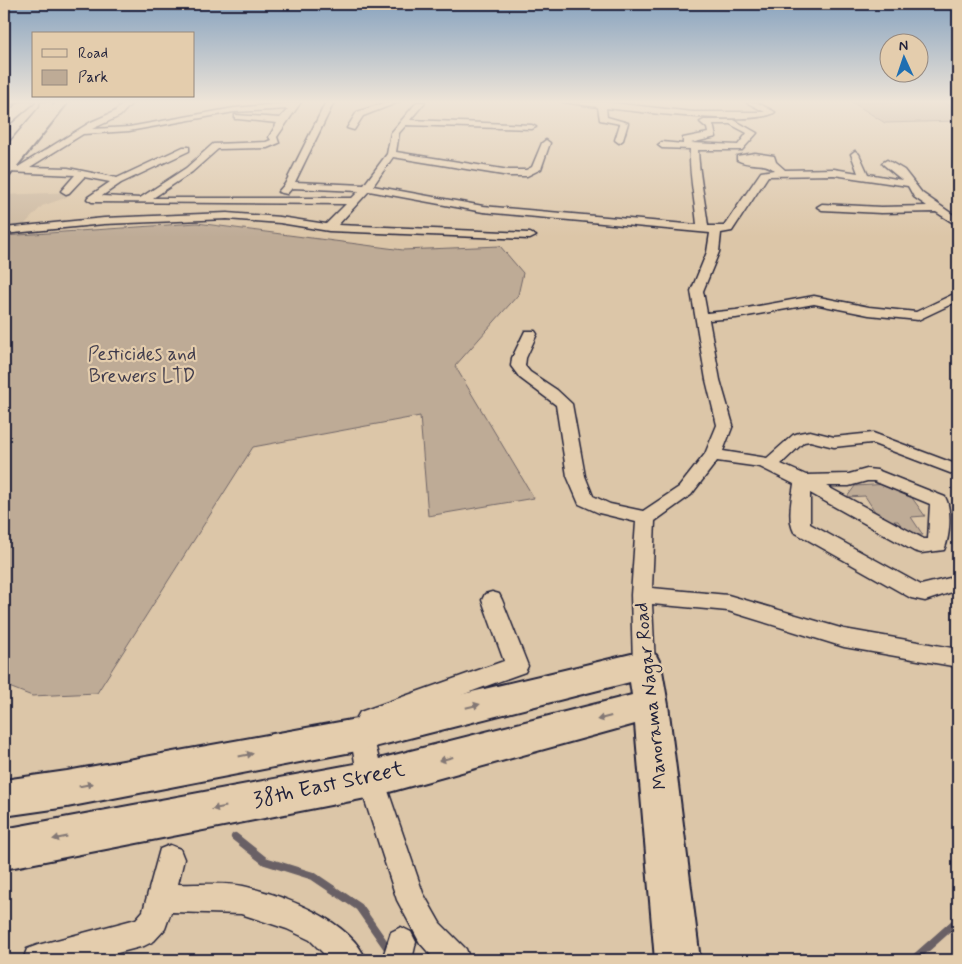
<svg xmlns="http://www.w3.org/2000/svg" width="962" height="964" font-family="Mynerve,sans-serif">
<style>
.built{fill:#ccb89f}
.green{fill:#beab96;stroke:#706668}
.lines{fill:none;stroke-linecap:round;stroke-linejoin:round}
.stream{stroke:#696065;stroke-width:8}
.street-casing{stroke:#22223b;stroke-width:3}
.secondary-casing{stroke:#22223b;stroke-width:4}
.primary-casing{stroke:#22223b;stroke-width:3}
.street{fill:#e4cdad;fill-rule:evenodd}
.secondary{fill:#e4cdad;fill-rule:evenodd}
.primary{fill:#e4cdad;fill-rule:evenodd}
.oneway{fill:#837874}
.labels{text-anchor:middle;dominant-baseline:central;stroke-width:4.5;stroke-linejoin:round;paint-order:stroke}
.park-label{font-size:19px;fill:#413d4d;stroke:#e4cdad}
.street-label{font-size:19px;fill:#22223b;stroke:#e4cdad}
.near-street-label{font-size:22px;fill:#22223b;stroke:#e4cdad}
</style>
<rect width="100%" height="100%" fill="#dcc6a8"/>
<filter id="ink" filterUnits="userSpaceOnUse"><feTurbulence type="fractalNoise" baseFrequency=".02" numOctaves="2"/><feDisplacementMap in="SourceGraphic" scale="10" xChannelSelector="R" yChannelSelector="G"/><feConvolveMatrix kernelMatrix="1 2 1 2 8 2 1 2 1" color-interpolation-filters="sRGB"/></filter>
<g filter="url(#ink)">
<path class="built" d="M72 192 65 198 42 206 23 226 4 227V195Z"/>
<path class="green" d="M852 102H943L958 109V121L885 123Z
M197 223 403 250 500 246 523 273 518 295 455 366 534 498 428 516 420 416 253 447 97 693 32 696 4 685V236Z
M889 484 910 495 925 516 911 517 923 535H908L898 521H881L865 496 847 497 855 486Z"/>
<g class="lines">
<path class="stream" d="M235 837 265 861 313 876 359 907 396 960
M913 960 958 920"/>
<defs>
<path id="street" d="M125 102H133L120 116 92 129 129 127 234 108 301 102 277 137 279 143 267 148 218 149 192 172 153 198H352L359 191 292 188 287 194 278 192 285 184 326 102H334L295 182 364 185 387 154 391 133 417 102H425L410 120 532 125 536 127 532 129 406 125 399 133 396 152 509 170H526L532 167 542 143 546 140 550 143 541 169 527 176H509L393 157 373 186 483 206 697 225C695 200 689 175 690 149L662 148 658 145 662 142 683 144V138L708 133 707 128 700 122 704 120H734L757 133 742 150H698C699 175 705 201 708 226H724L761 172 774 170C765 161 749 167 737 160V156L755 153 774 156 776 162 785 170 834 169 858 173 851 154 855 151 859 154 868 174 902 180 884 165 882 163 887 160 904 170 922 193 958 218V226L936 212 881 213 822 210 817 207 822 204 881 207 927 206 914 197 908 186 834 175 768 176 732 231 721 233 719 252 703 291 707 313 736 310 814 296 869 307 916 312 958 292V301L918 320 869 315 814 304 736 318 709 320 720 380 733 425 723 451 767 458 793 435 799 433 810 431 834 437 873 433 958 465V476L871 443 834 447 810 441 804 442 781 464 806 475 849 474 867 469 877 470 945 497C952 508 950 538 944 550L921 553 914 551 810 493V524L921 585 958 576V590L925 601 911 598 794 532C787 519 792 498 794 484L760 467 717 461 691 495 655 521 652 588 728 595 844 629 958 649V667L844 647 728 611 652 604 655 665 652 671 644 674 636 671 633 665 631 595 636 522 599 513 579 504 567 476 556 405 520 378 511 366 512 358 525 331H535L537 334 526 358 525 366 530 372 557 390 572 404 585 476 593 496 610 504 643 511 679 487 705 454 717 425 706 380 691 291 707 252 710 233 483 212 369 191 338 225 530 233 536 236 530 239 329 231 280 223 227 219 104 224 4 234V228L104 218 227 213 280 217 326 224 346 204 92 202 87 199 88 197 110 182 84 177 69 193 66 194 61 191 75 175 8 172 4 170 8 166 18 167 91 122 114 112ZM288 109 280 118 235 115V119H238L277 123 269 137 271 140 266 142 213 144 186 168 140 198 102 196 121 183 189 151V147H183L117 178 68 168 30 167 83 134 129 131 234 112ZM713 124H730L747 133 738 145 691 143 716 137ZM867 481H874L930 504 928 539H924L826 486H849Z
M387 102H399L363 116 354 130 347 128 357 112Z
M563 102H604L693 112H765L746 102H756L775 112C757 127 634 111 606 108L607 117 628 123 623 140 619 143 615 140 620 124 600 120 598 107Z
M492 592 499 594 502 600 528 666 525 672 371 728 384 779 423 893 440 923 466 949 470 960H435L420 943 397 900 358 779 350 734 353 726 359 725 356 719 360 712 504 661 482 600 485 594Z
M170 845 180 849 184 859 178 884C198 885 223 882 243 886 282 895 351 920 366 960H330L310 940 287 929 241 914 171 912 165 929 154 941 144 946 91 960H23L27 949 38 945 136 919 143 911 160 849Z
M401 927 411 932 416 942 412 960H382L391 932Z"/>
<path id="secondary" d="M4 102H14L4 109Z
M56 102H68L9 176 4 177V164Z
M644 651 656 655 661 665 668 705 700 960H655L635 724 371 797 4 869V829L371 761 632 695 630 682 362 750 67 807 4 816V780L67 771 362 718Z"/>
<path id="primary" d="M20 102H35L8 125 4 126V115Z
M41 102H53L52 108 9 161 4 162V149L40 107Z"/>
</defs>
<use href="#street" class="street-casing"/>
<use href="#secondary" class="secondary-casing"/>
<use href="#primary" class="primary-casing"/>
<use href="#street" class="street"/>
<use href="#secondary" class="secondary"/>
<use href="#primary" class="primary"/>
</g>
<defs><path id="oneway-solid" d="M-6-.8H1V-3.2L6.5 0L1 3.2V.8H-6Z" transform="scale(1.25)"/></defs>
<g class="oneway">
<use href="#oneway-solid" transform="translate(473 706) rotate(-14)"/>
<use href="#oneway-solid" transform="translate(604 718) rotate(165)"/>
<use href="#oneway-solid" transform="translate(246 755) rotate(-11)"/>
<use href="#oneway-solid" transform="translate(446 759) rotate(165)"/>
<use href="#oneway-solid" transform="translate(86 785) rotate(-11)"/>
<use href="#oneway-solid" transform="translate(219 808) rotate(169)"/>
<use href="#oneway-solid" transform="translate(60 838) rotate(169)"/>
</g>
</g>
<linearGradient id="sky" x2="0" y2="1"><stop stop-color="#88a3bf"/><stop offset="0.43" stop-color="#efe5d8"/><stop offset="1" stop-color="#efe5d8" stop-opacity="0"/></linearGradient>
<rect width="962" height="237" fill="url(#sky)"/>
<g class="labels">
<g class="park-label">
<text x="142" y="354">Pesticides and<tspan x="142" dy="22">Brewers LTD</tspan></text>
</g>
<g class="street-label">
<text transform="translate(651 696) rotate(-96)">Manorama Nagar Road</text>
</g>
<g class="near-street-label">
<text transform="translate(329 785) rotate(-12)">38th East Street</text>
</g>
</g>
<rect width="962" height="964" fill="none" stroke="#e4cdad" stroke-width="20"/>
<rect x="10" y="10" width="942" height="944" fill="none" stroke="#22223b" stroke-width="2" filter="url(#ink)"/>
<rect x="32" y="32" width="162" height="65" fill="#e4cdad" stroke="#96897f"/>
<rect x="42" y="49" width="25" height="8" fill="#e4cdad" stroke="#96897f"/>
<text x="78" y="58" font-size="15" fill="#22223b">Road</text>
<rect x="42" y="70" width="25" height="15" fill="#beab96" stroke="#96897f"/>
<text x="78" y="82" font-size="15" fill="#22223b">Park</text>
<g transform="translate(904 58) rotate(357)"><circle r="24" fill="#e4cdad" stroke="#96897f"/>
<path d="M0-4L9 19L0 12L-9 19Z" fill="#1f6fb2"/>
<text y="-8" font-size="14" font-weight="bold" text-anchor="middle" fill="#22223b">N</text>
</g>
</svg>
